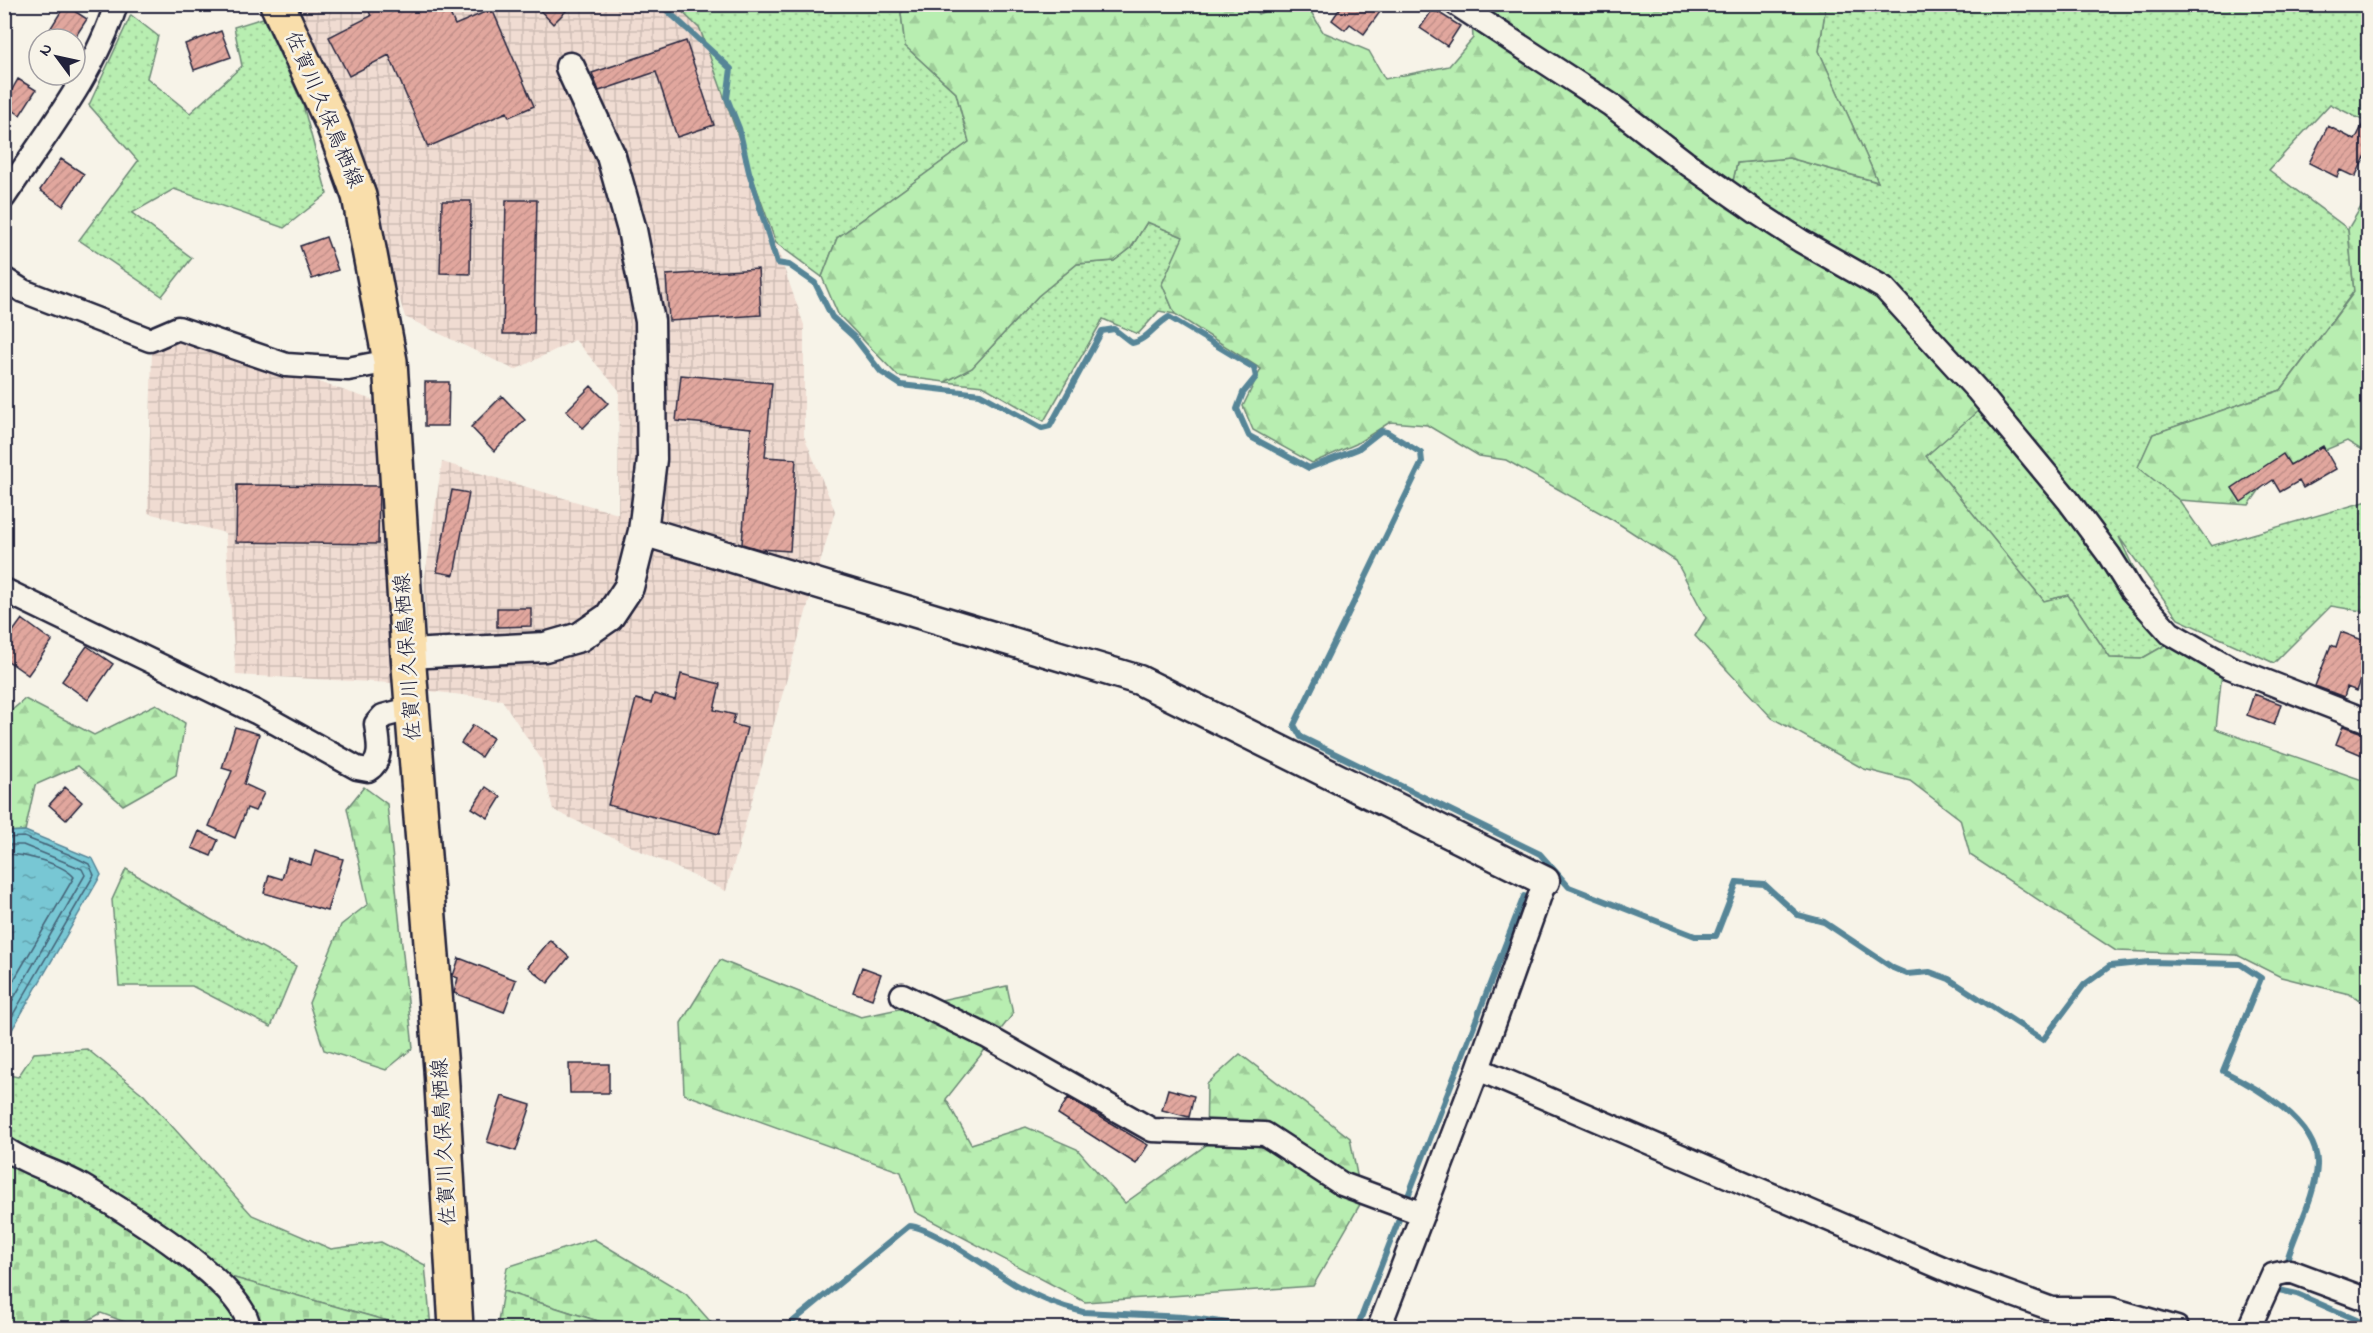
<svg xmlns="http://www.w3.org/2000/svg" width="2373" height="1333" font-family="'Indie Flower','Klee One',sans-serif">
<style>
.industrial{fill:url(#industrial-grid)}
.grass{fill:url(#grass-dots);stroke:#6d8876;stroke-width:1.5}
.forest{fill:url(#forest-firs);stroke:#6d8876;stroke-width:1.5}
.cemetery{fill:url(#cemetery-stones);stroke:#6d8876;stroke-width:1.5}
.water{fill:url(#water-ripples);stroke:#568597;stroke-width:1.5}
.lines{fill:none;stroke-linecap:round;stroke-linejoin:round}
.shore{stroke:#446478;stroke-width:1.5}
.stream{stroke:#568597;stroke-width:6}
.building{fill:url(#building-hatch);stroke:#22223b;stroke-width:1.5}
.minor-casing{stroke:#22223b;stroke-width:27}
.tertiary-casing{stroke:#22223b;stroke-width:33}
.primary-casing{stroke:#22223b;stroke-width:38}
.minor{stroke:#f7f3e8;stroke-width:22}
.tertiary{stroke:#f7f3e8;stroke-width:28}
.primary{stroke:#f9deab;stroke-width:33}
.labels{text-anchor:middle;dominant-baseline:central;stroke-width:5;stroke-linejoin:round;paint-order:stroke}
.street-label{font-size:21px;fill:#22223b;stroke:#f7f3e8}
</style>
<defs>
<pattern id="industrial-grid" width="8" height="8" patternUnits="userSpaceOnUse" patternTransform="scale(1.5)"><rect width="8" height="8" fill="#f0dcd2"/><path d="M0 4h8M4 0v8" fill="none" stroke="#cebcb5"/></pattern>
<pattern id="grass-dots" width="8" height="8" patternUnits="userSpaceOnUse" patternTransform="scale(1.5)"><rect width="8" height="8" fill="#b8eeb1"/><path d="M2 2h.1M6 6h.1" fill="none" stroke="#9ecc99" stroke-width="1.8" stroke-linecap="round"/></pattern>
<pattern id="forest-firs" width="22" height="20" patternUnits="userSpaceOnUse" patternTransform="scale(1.5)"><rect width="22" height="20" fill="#b8eeb1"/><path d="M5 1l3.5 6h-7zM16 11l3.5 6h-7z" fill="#9ecc99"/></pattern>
<pattern id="cemetery-stones" width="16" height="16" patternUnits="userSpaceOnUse" patternTransform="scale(1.5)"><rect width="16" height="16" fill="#b8eeb1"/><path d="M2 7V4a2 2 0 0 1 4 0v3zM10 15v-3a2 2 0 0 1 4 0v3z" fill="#9ecc99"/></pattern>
<pattern id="water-ripples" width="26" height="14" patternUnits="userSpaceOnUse" patternTransform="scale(1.5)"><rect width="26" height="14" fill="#78c7d4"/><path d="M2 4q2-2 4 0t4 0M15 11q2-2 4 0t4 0" fill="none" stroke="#62a1ad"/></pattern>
<pattern id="building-hatch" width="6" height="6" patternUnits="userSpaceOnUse" patternTransform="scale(1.5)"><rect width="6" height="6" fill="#e1a79e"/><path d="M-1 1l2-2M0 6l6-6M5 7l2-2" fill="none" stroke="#c18f89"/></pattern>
</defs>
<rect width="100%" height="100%" fill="#f7f3e8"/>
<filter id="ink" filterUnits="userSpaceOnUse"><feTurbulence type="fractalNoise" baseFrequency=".0167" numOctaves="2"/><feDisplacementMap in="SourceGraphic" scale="12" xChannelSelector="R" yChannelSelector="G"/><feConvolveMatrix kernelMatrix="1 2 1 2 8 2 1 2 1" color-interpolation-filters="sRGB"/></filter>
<g filter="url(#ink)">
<path class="industrial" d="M297 5H675L700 29 804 325V436L835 511 726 891 553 810 541 759 502 700 430 691 424 583 442 462 618 514 619 390 575 340 515 370 405 317 339 99Z
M182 337 382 403 392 683 236 675 225 533 148 513 152 351Z"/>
<path class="grass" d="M675 5H910L901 13 905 46 956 93 969 142 837 238 822 277 776 243 700 29Z
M1826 5H2368V123L2330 104 2269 170 2348 229 2354 291 2281 390 2153 434 2139 466 2179 500 2211 546 2368 501V612L2331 606 2274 663 2178 619 2119 537 2169 643 2141 659 2110 658 2068 595 2044 601 1926 456 1978 410 1879 298 1727 208 1737 163 1789 158 1878 182 1819 51Z
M131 15 158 36 147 78 190 113 242 66 234 27 263 18 303 105 327 194 284 228 174 189 132 213 192 258 162 296 79 240 138 161 89 105Z
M1147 222 1184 237 1162 284 1175 314 1159 311 1138 334 1103 319 1044 421 983 386 945 382 972 368 1038 296 1077 264 1114 261 1131 248Z
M126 869 210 919 296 966 271 1027 192 986H119L112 900Z
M87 1049 144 1095 252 1215 331 1249 381 1242 425 1265 431 1328H400L402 1325 198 1268 72 1187 26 1174 5 1158 4 1074 18 1077 34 1053Z"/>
<path class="forest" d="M1252 4 1258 14 1280 5H1307L1323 32 1369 51 1385 79 1449 66 1473 38 1471 7 1468 5H1826L1819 51 1878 182 1789 158 1737 163 1727 208 1879 298 1979 410 1926 456 2044 601 2068 595 2110 658 2141 659 2169 643 2222 672 2216 729 2368 782V1004L2349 994 2281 977 2237 955 2116 951 1970 855 1960 819 1910 781 1864 769 1772 718 1695 636 1706 618 1676 561 1613 520 1506 460 1479 456 1427 425 1390 422 1356 444 1312 463 1253 430 1243 406 1261 369 1175 314 1162 284 1183 237 1147 222 1131 248 1114 261 1077 264 1038 296 972 368 945 382 898 376 838 314 822 277 837 238 969 142 956 93 905 46 901 13 910 5Z
M2368 195V454L2347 441 2272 472 2249 505 2179 500 2138 467 2153 434 2281 390 2354 292 2348 229Z
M25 699 94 735 156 704 185 723 176 775 123 805 78 766 35 785 25 831 5 832V716Z
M364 787 387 804 413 1048 386 1070 324 1050 309 1003 341 925 368 904 347 808Z
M720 960 861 1017 1007 986 1013 1014 946 1099 971 1144 1026 1127 1077 1149 1125 1203 1206 1145 1207 1084 1240 1054 1350 1138 1362 1201 1313 1286 1085 1302 915 1212 901 1172 684 1094 681 1023Z
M594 1239 686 1294 716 1328H620L503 1291 507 1267Z"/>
<path class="cemetery" d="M4 1158 26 1174 72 1187 199 1268 402 1325 400 1328H141L101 1313 75 1328H16L5 1324Z
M503 1291 620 1328H497Z"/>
<path class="water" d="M25 831 93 859 101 875 5 1042V832Z"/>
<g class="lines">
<path class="shore" d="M4 838 24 837 68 854 89 864 94 875 4 1030
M4 845H23L82 869 85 875 4 1015
M4 854C23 854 62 863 74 877L4 997"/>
<path class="stream" d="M660 4 731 69 727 98 739 128 749 172 777 263 789 265 815 283 832 317 854 337 881 372 901 385 980 394 1042 428 1050 426 1102 331 1114 329 1132 343C1146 341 1156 324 1169 317L1254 368 1256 377 1243 393 1237 409 1249 436 1309 468 1358 449 1381 431 1387 432 1421 453 1422 462 1294 725 1301 737 1540 854 1569 887 1695 936H1716L1737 882 1764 884 1798 915 1824 922 1893 968 1907 974 1930 972 1949 979 2043 1040 2084 985 2110 966 2149 962 2240 964 2261 978 2223 1071C2256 1087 2319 1123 2317 1165 2316 1197 2293 1235 2285 1267
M2281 1282 2279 1290 2297 1294 2368 1325
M785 1328 909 1226C930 1226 993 1271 1014 1284 1036 1297 1058 1306 1083 1312L1184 1317 1265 1328
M1357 1328 1524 896"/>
</g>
<path class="building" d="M366 4H446L455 25 492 9 534 106 509 117 507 112 428 147 389 55 349 76 329 37 371 16Z
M534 4H573L553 24Z
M1343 4H1369L1380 12 1364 34 1350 24 1345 30 1332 20Z
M65 5 87 19 74 39H44Z
M1433 9 1460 26 1447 46 1420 28Z
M221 31 231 57 194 70 185 44Z
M686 41 714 125 677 137 656 72 599 91 592 73Z
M18 79 36 90 20 115 4 104Z
M2368 114V151L2355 177 2340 170 2337 177 2309 163 2328 126 2355 140Z
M61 159 84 174 63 206 40 190Z
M506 200H537L534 334H503Z
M442 201H471L470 274 440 273Z
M326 237 338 270 312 279 300 246Z
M758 269 761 315 669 321 666 275Z
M681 375 772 383 765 457 796 459 790 551 759 549 742 544 751 428 676 421Z
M425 382H449L448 426H425Z
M591 386 608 403 583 428 566 411Z
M502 396 525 420 494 451 471 427Z
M2323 446 2336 469 2303 488 2299 481 2280 492 2273 480 2241 502 2232 488 2283 454 2290 465Z
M237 485 379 486 378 544 236 542Z
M452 490 469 493 454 575 437 572Z
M497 608H531V626L497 627Z
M22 619 52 641 28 675 4 658V644Z
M2341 632 2368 642V662L2357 691 2347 687 2344 697 2315 686 2331 645 2336 647Z
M87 646 113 664 88 700 62 681Z
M681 674 720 684 714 710 735 715 732 724 747 728 719 834 608 805 636 699 651 703 654 694 675 700Z
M2254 694 2281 704 2274 725 2247 715Z
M473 725 493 738 481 757 461 743Z
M2343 726 2368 735 2362 755 2336 744Z
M235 727 259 734 244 784 264 793 255 811 247 808 235 838 209 826 232 771 222 768Z
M65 787 82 802 66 820 49 805Z
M486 787 501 797 488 818 472 808Z
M199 831 218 840 211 856 192 848Z
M315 850 343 859 327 911 264 893 269 875 282 879 288 858 311 865Z
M550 940 569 957 548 983 528 967Z
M459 958 516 980 504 1012 454 993 458 978 453 976Z
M862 967 881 974 872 999 853 992Z
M569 1064H609V1093H570Z
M1168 1089 1194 1096 1189 1117 1162 1110Z
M502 1096 531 1105 516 1151 487 1142Z
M1068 1098 1148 1145 1136 1164 1058 1114Z"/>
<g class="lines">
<defs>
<path id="minor" d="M1456 4 1611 105 1685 162 1756 212 1801 241 1884 288 1977 390 2068 500 2109 555 2131 590 2170 633 2229 667 2368 721
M4 197C43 138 96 72 116 4
M4 279 23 291 150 340 178 328 286 365 348 369 390 361
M4 590 256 712 357 768 368 770C384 760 378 741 376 724L383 716 413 708
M902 995 986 1036 1152 1130 1265 1134 1342 1184 1423 1214
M1478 1069 1961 1276 2052 1309H2111L2177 1328
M4 1148C30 1166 57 1171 82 1186 121 1209 246 1284 249 1328
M1379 1328 1478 1069 1545 881
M2249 1328 2273 1275 2290 1271 2368 1300"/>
<path id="tertiary" d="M643 531 1139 680 1545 881
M408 654 545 647 580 637 609 617 629 587 643 531 652 459 650 321 632 230 611 156 570 67"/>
<path id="primary" d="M277 4 334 127 359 196 390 361 408 654 441 1069 456 1328"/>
</defs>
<use href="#minor" class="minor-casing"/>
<use href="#tertiary" class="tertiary-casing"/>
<use href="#primary" class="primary-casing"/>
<use href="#minor" class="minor"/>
<use href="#tertiary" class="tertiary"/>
<use href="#primary" class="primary"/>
</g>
</g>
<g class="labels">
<g class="street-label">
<text transform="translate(323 110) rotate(67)">佐賀川久保鳥栖線</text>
<text transform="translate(409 657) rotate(-94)">佐賀川久保鳥栖線</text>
<text transform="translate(445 1142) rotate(-93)">佐賀川久保鳥栖線</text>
</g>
</g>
<rect width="2373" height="1333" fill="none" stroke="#f7f3e8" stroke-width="24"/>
<rect x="12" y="12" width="2349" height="1309" fill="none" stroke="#22223b" stroke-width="2" filter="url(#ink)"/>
<g transform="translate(57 57) rotate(303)"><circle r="28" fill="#f7f3e8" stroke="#a29fa3" stroke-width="1.5"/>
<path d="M0-4.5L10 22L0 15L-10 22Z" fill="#22223b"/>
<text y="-9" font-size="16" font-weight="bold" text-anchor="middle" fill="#22223b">N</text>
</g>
</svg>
